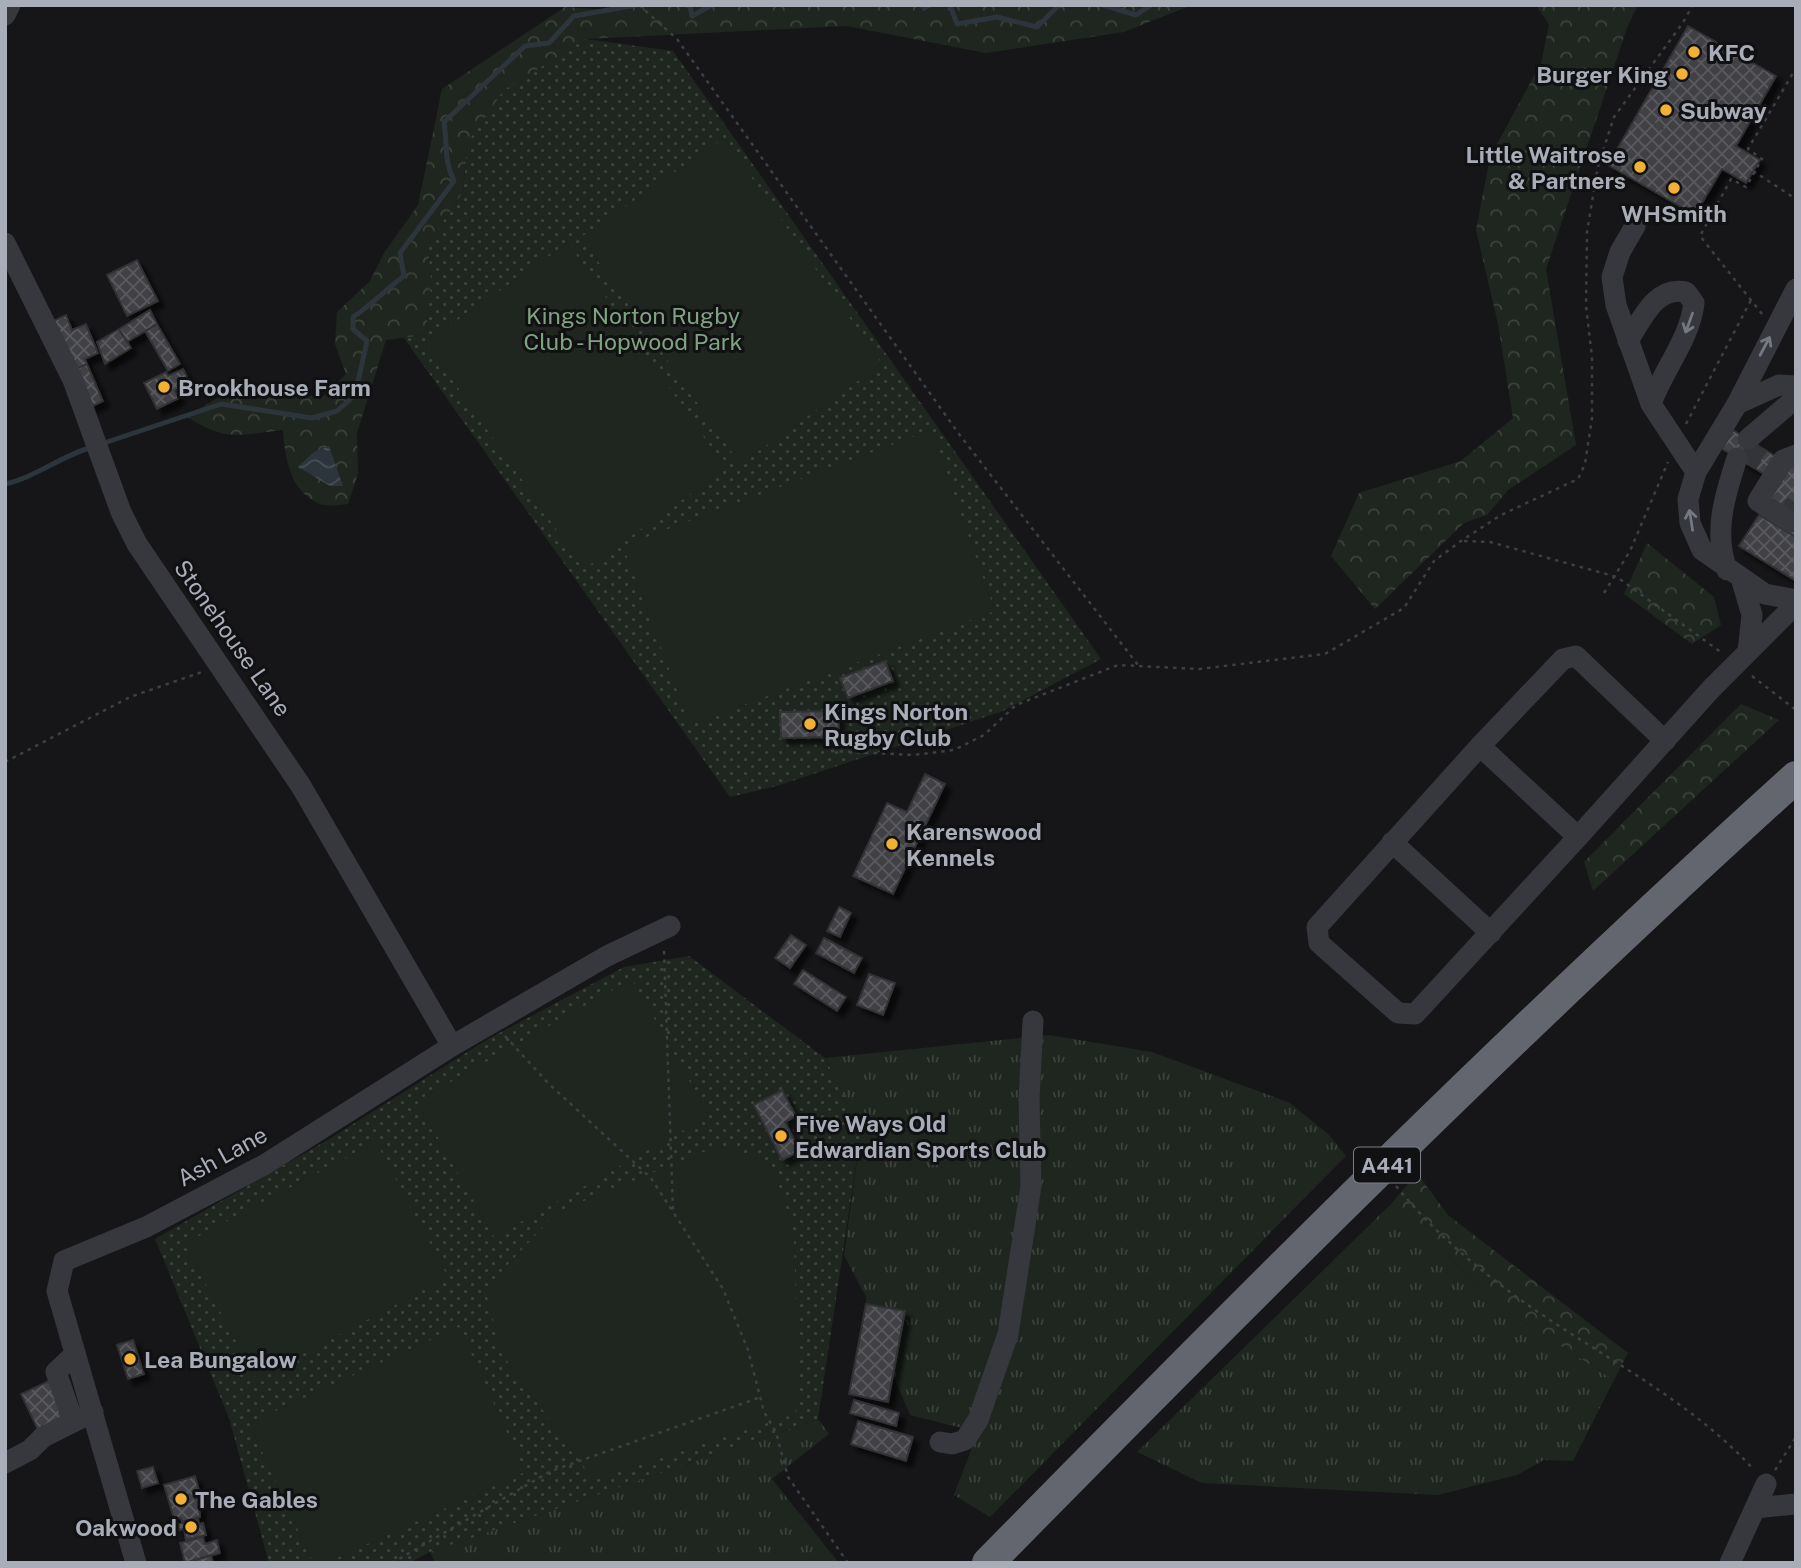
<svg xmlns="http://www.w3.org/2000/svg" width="1801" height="1568" font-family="'Public Sans',sans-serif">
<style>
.grass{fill:url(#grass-tufts)}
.forest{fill:url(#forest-crowns)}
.park{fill:url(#park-dots)}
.garden{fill:#1e261f}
.water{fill:url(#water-waves)}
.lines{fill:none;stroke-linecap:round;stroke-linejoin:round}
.stream{stroke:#2c353c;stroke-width:5}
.building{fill:url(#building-cross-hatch);stroke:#303034;stroke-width:2;filter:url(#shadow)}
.minor-tunnel{stroke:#333438;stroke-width:21;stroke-dasharray:21 10;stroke-linecap:butt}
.path{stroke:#3d3f44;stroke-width:2.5;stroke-dasharray:3.5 5;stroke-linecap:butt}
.minor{stroke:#37383d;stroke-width:21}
.highway{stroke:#63666e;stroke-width:32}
.oneway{stroke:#757881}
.poi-dot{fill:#f2b134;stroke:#111113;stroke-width:2.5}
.labels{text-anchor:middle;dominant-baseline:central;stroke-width:6;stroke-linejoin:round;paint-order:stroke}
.shield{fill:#111113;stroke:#7b7e86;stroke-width:2}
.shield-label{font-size:21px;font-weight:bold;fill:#a8adb8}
.poi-label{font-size:23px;font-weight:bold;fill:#a8adb8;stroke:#111113;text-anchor:start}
.park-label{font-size:23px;fill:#7fa381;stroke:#111113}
.street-label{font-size:23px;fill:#a8adb8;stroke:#111113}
</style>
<defs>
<pattern id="grass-tufts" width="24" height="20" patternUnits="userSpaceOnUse" patternTransform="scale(1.75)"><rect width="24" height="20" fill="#1e261f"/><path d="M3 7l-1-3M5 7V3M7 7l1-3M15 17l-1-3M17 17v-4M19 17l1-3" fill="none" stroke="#3c433d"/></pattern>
<pattern id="forest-crowns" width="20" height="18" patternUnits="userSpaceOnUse" patternTransform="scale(1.75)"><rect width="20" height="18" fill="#1e261f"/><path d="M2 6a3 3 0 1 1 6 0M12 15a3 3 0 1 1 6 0" fill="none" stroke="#3c433d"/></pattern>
<pattern id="park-dots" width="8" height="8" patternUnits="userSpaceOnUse" patternTransform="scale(1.75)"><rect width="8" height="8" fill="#1e261f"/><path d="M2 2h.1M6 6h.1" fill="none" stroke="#3c433d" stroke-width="1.8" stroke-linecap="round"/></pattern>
<pattern id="water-waves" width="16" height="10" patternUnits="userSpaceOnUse" patternTransform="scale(1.75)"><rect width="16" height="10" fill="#2c353c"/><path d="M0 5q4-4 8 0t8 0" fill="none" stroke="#485056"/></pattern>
<pattern id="building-cross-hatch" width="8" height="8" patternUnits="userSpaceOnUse" patternTransform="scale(1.75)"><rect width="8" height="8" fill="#404145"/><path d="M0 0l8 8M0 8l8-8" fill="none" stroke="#595a5e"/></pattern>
<filter id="shadow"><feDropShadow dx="6" dy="6" stdDeviation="2" flood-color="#0009"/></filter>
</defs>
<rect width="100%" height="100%" fill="#161618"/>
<path class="grass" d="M1049 1035 1152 1052 1290 1103 1329 1135 1346 1156 990 1517 954 1495 978 1432 910 1415 893 1375 905 1311 866 1304V1297L844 1255 861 1131 825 1058Z
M1391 1204 1509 1313 1614 1380 1573 1461 1544 1460 1517 1475 1438 1495 1202 1483 1137 1452Z
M818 1419 829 1434 772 1479 839 1563H435L430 1552Z"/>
<path class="forest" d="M637 5H1192L1124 32 986 53 846 26 586 39 468 142 463 192 428 244 431 282 426 335 386 340 357 433 358 474 348 504C340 505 327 507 320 504 290 492 285 458 283 430 238 435 225 442 186 416L247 381 278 396H324L346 374 335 344 337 312 370 281 384 253 418 205 442 89 565 7 610 10Z
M1536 5H1638L1627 28 1546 269 1576 445 1508 490 1487 515 1464 523 1375 609 1331 556 1359 493 1461 461 1513 418 1498 324 1476 230 1490 157 1541 63 1549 25Z
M1647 543 1714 597 1721 625 1692 644 1624 594Z
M1741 704 1779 720 1593 891 1584 862Z
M1417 1173 1448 1215 1628 1353 1614 1380 1509 1313 1391 1204Z"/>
<path class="park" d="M586 39 673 51 1101 659 1003 711 777 786 730 797 404 338 426 335 431 282 428 244 463 192 468 142 504 90Z
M689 956 825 1058 861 1131 818 1419 430 1552 409 1563H269L229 1418 155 1239 331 1138 488 1039 624 967Z"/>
<path class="garden" d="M724 138 882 364 740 464 581 237Z
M568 243 726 469 584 569 426 342Z
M931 430 995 611 690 725 623 546Z
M632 979 709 1116 494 1237 417 1101Z
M376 1142 448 1277 256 1379 184 1244Z
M718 1146 764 1160 782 1192 794 1236 798 1392 795 1414 593 1479 502 1354 485 1289 557 1212Z
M459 1327 525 1472 326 1563H313L249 1423Z"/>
<path class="water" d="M329 446 343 486H330L298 467 314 452Z"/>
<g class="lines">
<path class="stream" d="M686 5 690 6 692 16 712 5
M922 5 924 8 930 5
M950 5 957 24 997 17 1037 27 1058 6 1062 5
M1103 5 1136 15 1151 5
M101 444 221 404 312 418 337 411 355 395 367 341 353 329V317C372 305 386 289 404 276L400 253 454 181C443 158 448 147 444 122L525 46 549 43 574 16 637 5
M5 484C36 477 61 456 92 447"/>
</g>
<path class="building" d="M1688 26 1776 76 1736 146 1760 160 1746 183 1722 169 1695 215 1608 165Z
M137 260 158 301 127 316 107 275Z
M150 310 157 324 127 342 119 329Z
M66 315 72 330 86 324 98 353 85 359 87 364 73 370 53 321Z
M157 324 180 364 168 371 145 331Z
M119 329 131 348 105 364 97 342Z
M87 364 103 401 91 407 73 370Z
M183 369 190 383 175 391 179 398 157 409 144 383 166 372 168 376Z
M1733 430 1775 456 1764 474 1722 449Z
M1792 464 1796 467V537L1786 531 1795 516 1769 500Z
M1759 515 1796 537V581L1739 546Z
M885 661 893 681 848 698 840 678Z
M838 711 839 737 781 738 780 712Z
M925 774 945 784 893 894 853 876 887 803 907 812Z
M839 907 851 913 840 937 827 931Z
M791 935 806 945 790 968 775 958Z
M824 938 862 958 854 973 816 953Z
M803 970 846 997 837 1011 794 984Z
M869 974 895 983 883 1015 857 1005Z
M782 1090 796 1116 785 1122 800 1151 782 1160 754 1105Z
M866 1304 905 1311 888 1402 849 1394Z
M133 1340 144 1374 128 1379 117 1345Z
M49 1381 66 1417 38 1430 21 1394Z
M854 1400 899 1413 896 1426 850 1413Z
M858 1421 913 1437 906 1461 851 1444Z
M153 1467 158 1483 142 1488 137 1471Z
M195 1476 199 1490 193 1492 195 1499 199 1498 200 1517 182 1522 181 1518 174 1519 164 1485Z
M198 1519 199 1524 203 1523 206 1535 186 1540 184 1529 179 1530 178 1524Z
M203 1537 205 1544 217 1540 220 1553 185 1563 180 1543Z
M211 1555 213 1563H185Z"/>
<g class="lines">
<path class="minor-tunnel" d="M1747 464 1758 445
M1789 513 1796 503"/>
<path class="path" d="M639 5 677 39 959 434 1138 665
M1653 123 1673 135
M1753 171 1796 199
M1762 314 1700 236 1731 179 1746 187 1762 159 1748 149 1796 68
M1686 424 1751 300
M1464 541 1490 542 1617 577 1722 653
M1604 593 1630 551 1668 462
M1752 676 1796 710
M831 751 914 755 954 750 984 735 1016 705 1118 665 1199 669 1325 654 1404 608 1434 561 1461 541 1501 515 1578 479 1585 464 1592 418V357L1586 306 1587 232 1598 166 1614 117 1682 24 1693 5
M5 762 130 697 202 672
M664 951 673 1210
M505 1036 548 1083 651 1178 723 1289 748 1350 764 1412 776 1432 788 1477 848 1563
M1396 1186C1449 1251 1518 1301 1589 1345 1647 1382 1707 1418 1754 1470
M1775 1470 1796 1437
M392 1563 551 1471 761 1397"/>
<path class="minor" d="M5 15 10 5
M1635 226 1620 252 1612 277 1616 305 1651 404 1696 472
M5 243 73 380 121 512 137 544 301 786 452 1046
M1628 341C1642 319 1655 286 1686 292L1694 303C1690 339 1663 370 1651 404
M1796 386 1779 385 1737 404 1696 472 1688 499 1690 523 1702 550 1765 594 1796 600
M1737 404 1796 289
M1748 439 1796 398
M1791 522 1758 501 1783 460 1796 455
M1727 570C1713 532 1725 495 1737 458
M1742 581 1752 615 1748 652
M1665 741 1576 656 1563 659 1480 746 1578 837 1711 689 1796 604
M1480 746 1317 927 1319 943 1398 1013 1415 1014 1578 837
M1392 842 1491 933
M73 1421 56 1372 74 1355
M940 1442 952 1444 965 1440 978 1420 1008 1334 1031 1186 1029 1099 1033 1021
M5 1463 30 1450 43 1437 93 1412
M1755 1508 1796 1504
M136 1563 57 1291 64 1261 146 1227 264 1165 452 1046 607 956 670 926
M1730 1563 1766 1484"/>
<path class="highway" d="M988 1563C1251 1295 1517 1029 1796 777"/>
</g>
<defs><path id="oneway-shaft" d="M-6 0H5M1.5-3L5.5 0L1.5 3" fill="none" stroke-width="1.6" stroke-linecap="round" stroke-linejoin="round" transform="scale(1.75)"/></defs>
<g class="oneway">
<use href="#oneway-shaft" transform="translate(1689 323) rotate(110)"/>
<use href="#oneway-shaft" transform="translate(1765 346) rotate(-62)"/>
<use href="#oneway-shaft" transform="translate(1691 520) rotate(-99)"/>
</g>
<g class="poi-dot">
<circle cx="1694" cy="52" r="7"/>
<circle cx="1682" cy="74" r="7"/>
<circle cx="1666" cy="110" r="7"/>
<circle cx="1640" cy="167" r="7"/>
<circle cx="1674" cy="188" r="7"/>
<circle cx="164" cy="387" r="7"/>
<circle cx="810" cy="724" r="7"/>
<circle cx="892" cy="844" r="7"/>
<circle cx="781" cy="1136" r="7"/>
<circle cx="130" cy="1359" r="7"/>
<circle cx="181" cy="1499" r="7"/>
<circle cx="191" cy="1527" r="7"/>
</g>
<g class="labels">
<rect class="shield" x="1354" y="1147.5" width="66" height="35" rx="5"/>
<g class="shield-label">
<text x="1387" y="1165">A441</text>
</g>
<g class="poi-label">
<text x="1708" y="52">KFC</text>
<text x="1668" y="74" text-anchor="end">Burger King</text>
<text x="1680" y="110">Subway</text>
<text x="1626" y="154" text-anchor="end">Little Waitrose<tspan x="1626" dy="26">&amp; Partners</tspan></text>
<text x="1674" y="213" text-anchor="middle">WHSmith</text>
<text x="178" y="387">Brookhouse Farm</text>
<text x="824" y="711">Kings Norton<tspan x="824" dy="26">Rugby Club</tspan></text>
<text x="906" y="831">Karenswood<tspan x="906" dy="26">Kennels</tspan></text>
<text x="795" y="1123">Five Ways Old<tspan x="795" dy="26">Edwardian Sports Club</tspan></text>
<text x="144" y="1359">Lea Bungalow</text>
<text x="195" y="1499">The Gables</text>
<text x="177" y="1527" text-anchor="end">Oakwood</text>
</g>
<g class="park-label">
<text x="633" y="315">Kings Norton Rugby<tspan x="633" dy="26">Club - Hopwood Park</tspan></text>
</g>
<g class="street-label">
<text transform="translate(233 638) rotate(55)">Stonehouse Lane</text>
<text transform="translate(222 1156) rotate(-29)">Ash Lane</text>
</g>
</g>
<rect width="1801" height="1568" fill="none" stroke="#a8adb8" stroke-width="14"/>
</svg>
